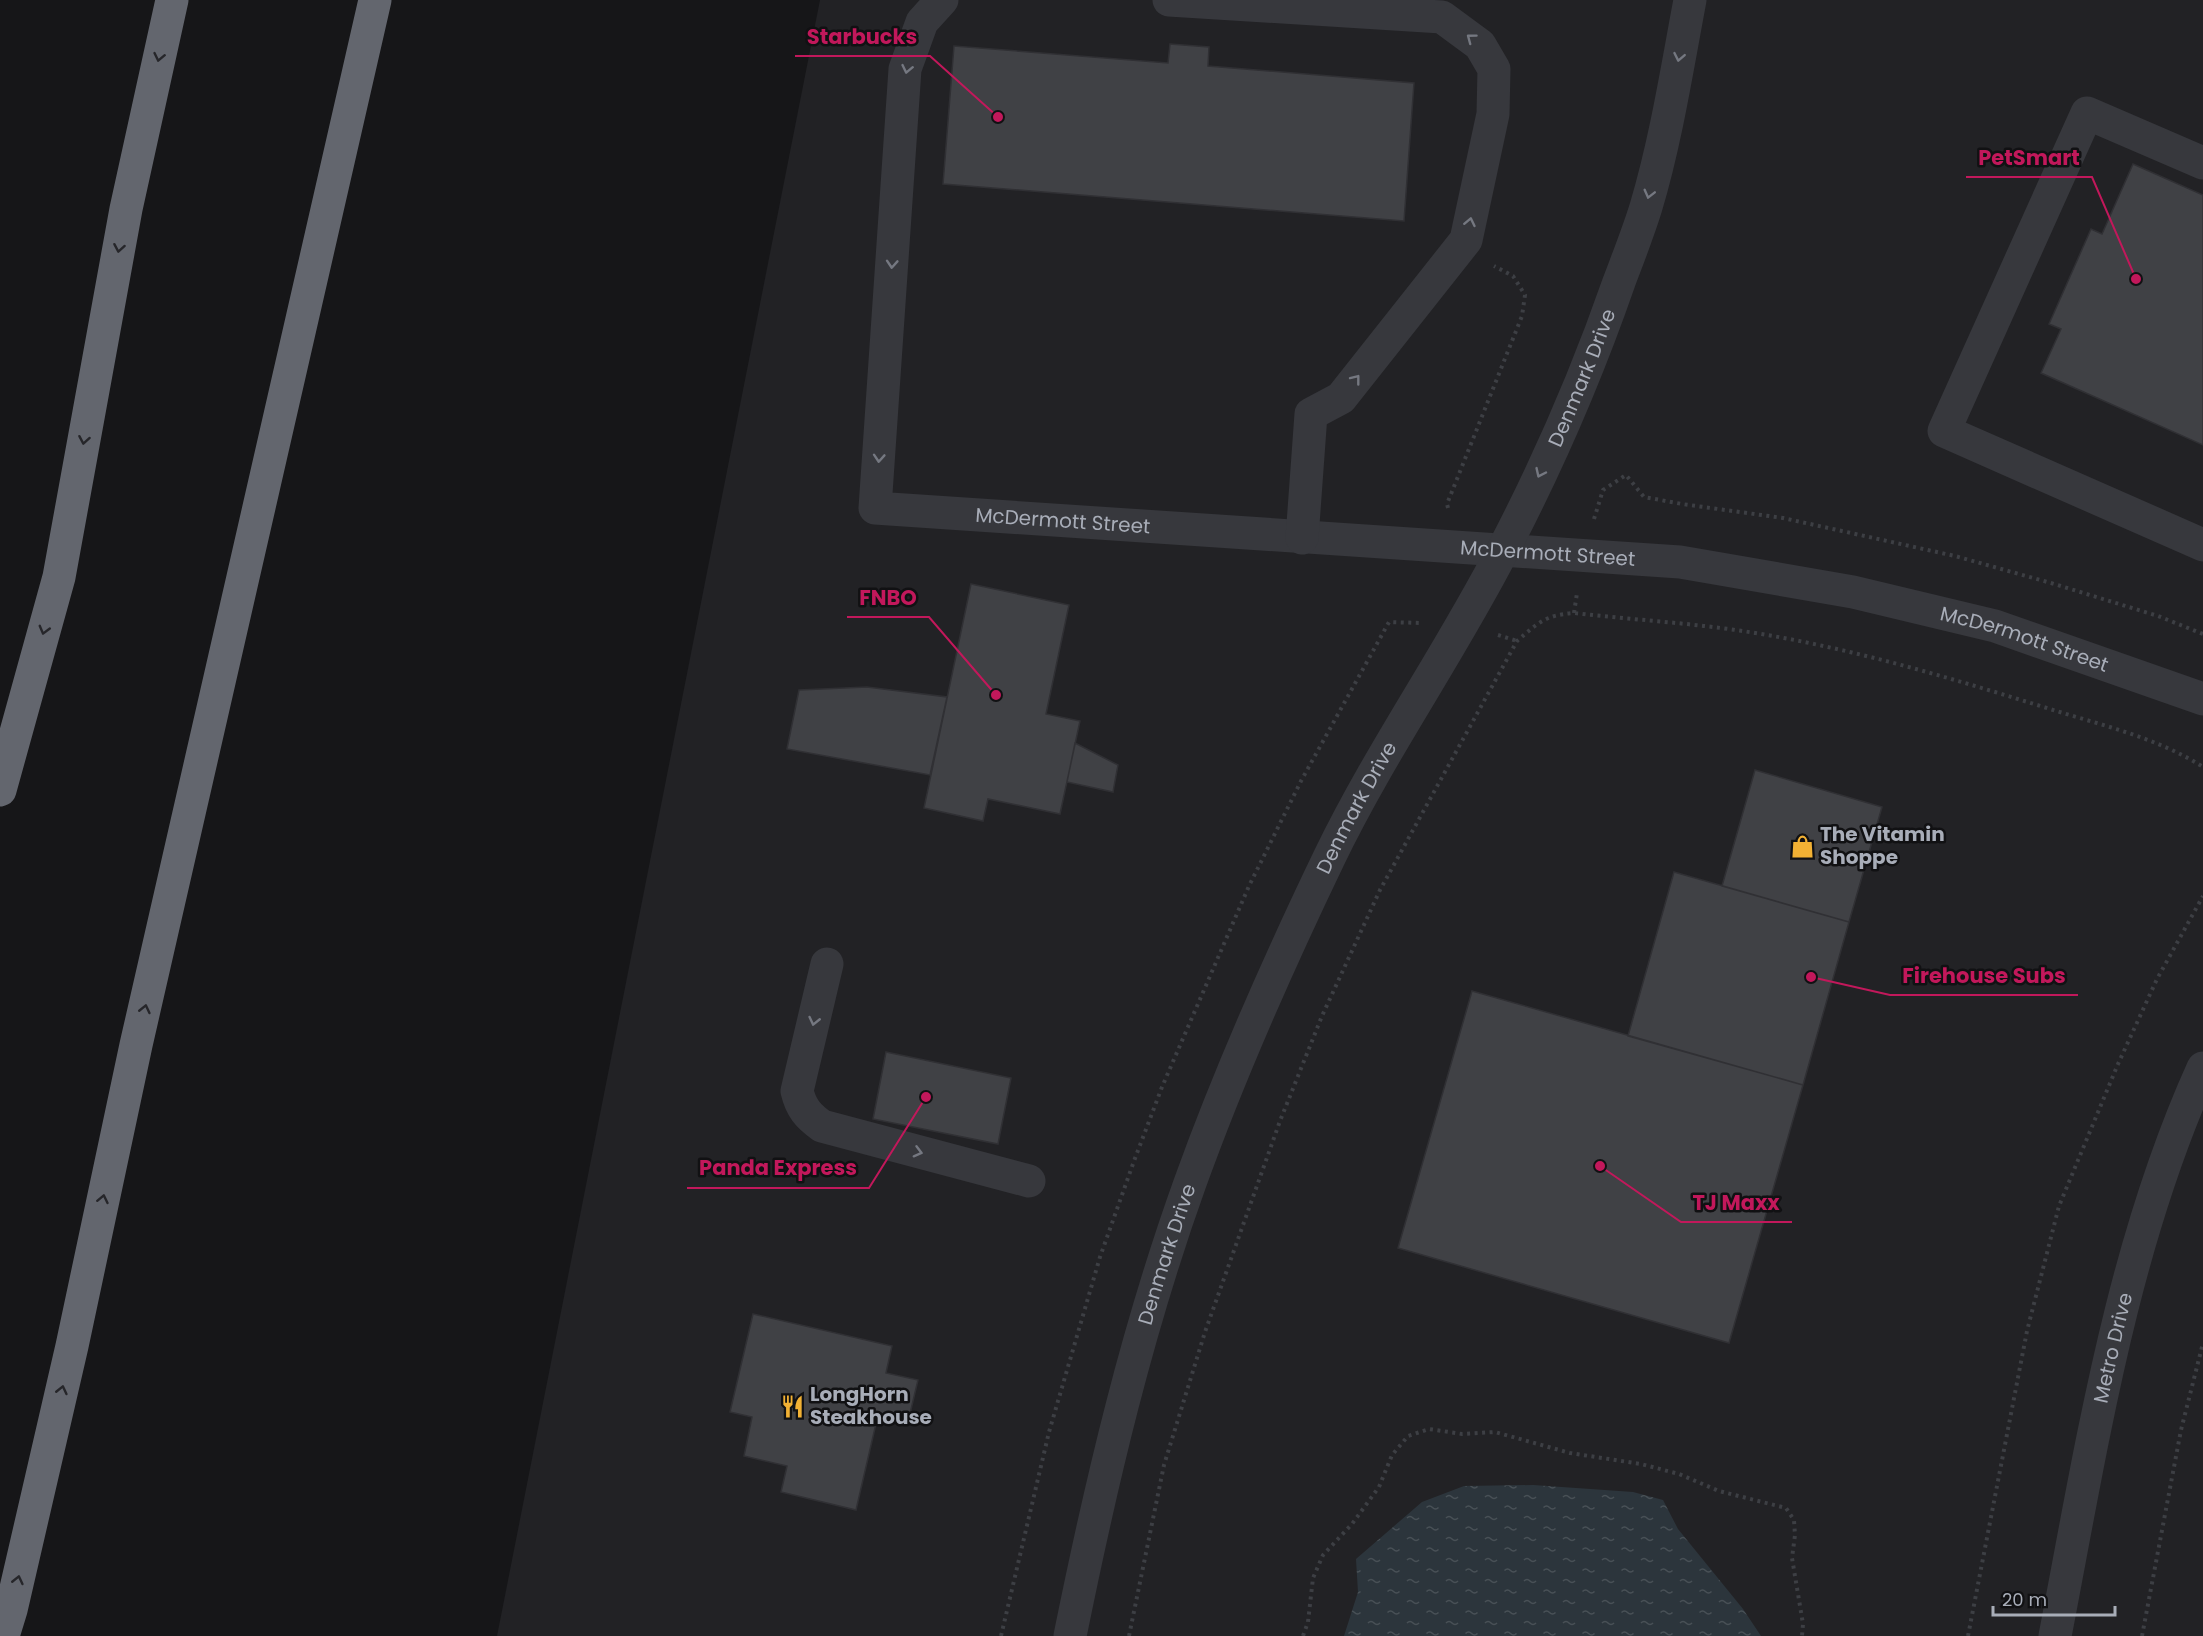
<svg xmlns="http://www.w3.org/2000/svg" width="2203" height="1636" font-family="Poppins,sans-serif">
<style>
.built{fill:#222225}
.water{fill:url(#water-ripples)}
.building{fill:#404145;stroke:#303034;stroke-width:1.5}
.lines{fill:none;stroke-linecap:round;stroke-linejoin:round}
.path{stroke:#3d3f44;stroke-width:4;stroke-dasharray:3 4.5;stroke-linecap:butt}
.minor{stroke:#37383d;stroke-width:33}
.highway{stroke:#63666e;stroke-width:33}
.oneway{stroke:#757881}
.oneway2{stroke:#26262a}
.labels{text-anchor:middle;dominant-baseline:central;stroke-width:5;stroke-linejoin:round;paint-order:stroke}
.street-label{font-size:20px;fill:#a8adb8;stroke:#111113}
.poi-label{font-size:20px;font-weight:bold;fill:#a8adb8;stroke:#111113;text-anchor:start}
.leader{fill:none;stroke:#c2185b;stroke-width:2}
.callout-dot{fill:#c2185b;stroke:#111113;stroke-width:2}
.callout-label{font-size:21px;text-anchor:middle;font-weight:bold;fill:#c2185b;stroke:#111113;stroke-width:5;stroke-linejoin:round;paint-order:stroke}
</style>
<defs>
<pattern id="water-ripples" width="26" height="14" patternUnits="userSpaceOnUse" patternTransform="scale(1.5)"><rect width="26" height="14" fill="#2c353c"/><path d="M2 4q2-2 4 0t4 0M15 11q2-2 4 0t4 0" fill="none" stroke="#485056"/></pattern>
</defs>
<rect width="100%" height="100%" fill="#161618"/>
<path class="built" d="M820 0H2203V1636H497Z"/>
<path class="water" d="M1533 1485 1633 1492 1663 1500 1678 1529 1743 1609 1761 1636H1344L1358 1592 1356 1559 1422 1502 1464 1486Z"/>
<path class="building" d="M1170 44 1209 47 1208 66 1414 83 1404 221 943 184 954 46 1168 63Z
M2133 164 2203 195V445L2041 373 2061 329 2049 324 2091 229 2102 234Z
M971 584 1069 605 1046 714 1080 721 1060 814 988 799 983 821 924 808Z
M867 687 947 697 930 775 787 749 799 690Z
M1075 743 1118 765 1113 792 1067 782Z
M1755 770 1882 807 1849 922 1722 886Z
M1674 872 1849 922 1803 1085 1628 1036Z
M1472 991 1803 1085 1729 1343 1398 1248Z
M886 1052 1011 1078 998 1144 873 1119Z
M753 1314 892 1346 886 1373 918 1380 908 1422 878 1415 856 1510 781 1492 787 1466 744 1456 752 1417 730 1412Z"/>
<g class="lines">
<path class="path" d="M1448 508 1447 504 1522 316 1525 295 1513 276 1494 266
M1594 519 1603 490 1626 475 1644 497 1682 504 1783 518 1955 556 2051 583 2158 616 2203 634
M1574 613 1577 593
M1498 635 1517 641
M1001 1636 1049 1432 1100 1257 1134 1161 1162 1087 1249 886 1301 781 1389 622 1420 623
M1129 1636 1164 1465 1205 1332 1280 1121 1322 1016 1380 890 1517 641C1538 623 1545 615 1574 613 1634 620 1695 623 1755 633 1855 649 1954 679 2050 709 2101 725 2158 738 2203 767
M1303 1636 1308 1622 1313 1578 1323 1555 1352 1524 1379 1487 1392 1455 1408 1436 1429 1429 1462 1434 1495 1432 1570 1453 1641 1464 1679 1474 1719 1491 1786 1508 1794 1520 1795 1535 1792 1558 1803 1624 1802 1636
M1968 1636 2027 1331 2059 1206 2118 1064 2157 979 2203 896
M2142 1636 2181 1430 2203 1343"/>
<g class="minor">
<path id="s1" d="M942 0 922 22 905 69 875 508 1680 562 1853 592 1995 626 2203 699"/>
<path d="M1169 0 1442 17 1480 45 1494 69 1493 114 1466 240 1341 398 1311 414 1302 538"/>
<path d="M2203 163 2087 113 1944 431 2203 545"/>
<path d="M827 964 797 1091C801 1108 808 1116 822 1126L1029 1181"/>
<path id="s2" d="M1070 1636C1101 1483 1137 1330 1190 1183 1230 1072 1278 964 1329 858 1380 752 1449 655 1503 550 1548 464 1587 374 1619 282 1628 258 1638 233 1646 207 1666 140 1677 69 1690 0"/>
<path id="s3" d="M2055 1636C2092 1444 2122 1247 2203 1068"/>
</g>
<path class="highway" d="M0 790 59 577 126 209 172 0
M3 1636 11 1610 72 1346 136 1045 375 0"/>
</g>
<defs><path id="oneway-chevron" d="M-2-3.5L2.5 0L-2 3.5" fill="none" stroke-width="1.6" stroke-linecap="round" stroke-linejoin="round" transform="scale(1.5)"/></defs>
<g class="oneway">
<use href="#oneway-chevron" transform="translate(1471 38) rotate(-143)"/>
<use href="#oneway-chevron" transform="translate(1679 57) rotate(101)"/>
<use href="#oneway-chevron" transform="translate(907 69) rotate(102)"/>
<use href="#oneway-chevron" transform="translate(1649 194) rotate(104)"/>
<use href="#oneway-chevron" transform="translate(1470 222) rotate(-78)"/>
<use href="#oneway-chevron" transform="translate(892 264) rotate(94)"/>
<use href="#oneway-chevron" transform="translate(1356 379) rotate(-52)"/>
<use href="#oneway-chevron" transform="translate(879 458) rotate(94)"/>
<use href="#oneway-chevron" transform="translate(1540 473) rotate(115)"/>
<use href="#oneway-chevron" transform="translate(814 1021) rotate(103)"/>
<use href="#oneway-chevron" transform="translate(918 1152) rotate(15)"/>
</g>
<g class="oneway2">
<use href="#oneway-chevron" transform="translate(159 57) rotate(102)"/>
<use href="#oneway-chevron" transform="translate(119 248) rotate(100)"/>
<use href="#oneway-chevron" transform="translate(84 440) rotate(100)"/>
<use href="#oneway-chevron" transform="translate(44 630) rotate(105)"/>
<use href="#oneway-chevron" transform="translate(145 1009) rotate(-77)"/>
<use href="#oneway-chevron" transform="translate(103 1199) rotate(-78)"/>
<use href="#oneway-chevron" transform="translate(62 1390) rotate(-77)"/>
<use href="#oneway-chevron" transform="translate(18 1580) rotate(-77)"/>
</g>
<defs>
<symbol id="shop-bare" viewBox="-9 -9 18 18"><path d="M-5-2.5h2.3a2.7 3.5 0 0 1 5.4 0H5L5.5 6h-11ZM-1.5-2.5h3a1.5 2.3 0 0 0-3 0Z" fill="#f2b134" stroke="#111113" stroke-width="2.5" paint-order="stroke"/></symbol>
<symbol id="restaurant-bare" viewBox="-9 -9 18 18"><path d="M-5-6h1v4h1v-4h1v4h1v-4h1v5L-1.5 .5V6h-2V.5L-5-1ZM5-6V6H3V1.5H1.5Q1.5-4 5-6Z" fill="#f2b134" stroke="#111113" stroke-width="2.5" paint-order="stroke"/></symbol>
</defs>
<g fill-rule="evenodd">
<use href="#shop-bare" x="1786" y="830" width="33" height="33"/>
<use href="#restaurant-bare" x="776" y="1390" width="33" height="33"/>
</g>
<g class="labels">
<g class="street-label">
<text stroke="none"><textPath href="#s2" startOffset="1366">Denmark Drive</textPath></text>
<text stroke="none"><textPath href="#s1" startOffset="708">McDermott Street</textPath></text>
<text stroke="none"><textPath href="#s1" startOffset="1194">McDermott Street</textPath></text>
<text stroke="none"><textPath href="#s1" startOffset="1680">McDermott Street</textPath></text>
<text stroke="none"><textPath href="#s2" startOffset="880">Denmark Drive</textPath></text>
<text stroke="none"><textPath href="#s2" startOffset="394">Denmark Drive</textPath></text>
<text stroke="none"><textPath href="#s3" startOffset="294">Metro Drive</textPath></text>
</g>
<g class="poi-label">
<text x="1820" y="834">The Vitamin<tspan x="1820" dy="23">Shoppe</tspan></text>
<text x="810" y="1394">LongHorn<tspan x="810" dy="23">Steakhouse</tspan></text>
</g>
</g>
<path class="leader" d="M998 117L930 56H795M2136 279L2092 177H1966M996 695L929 617H847M1811 977L1890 995H2078M926 1097L869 1188H687M1600 1166L1681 1222H1792"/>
<g class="callout-dot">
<circle cx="998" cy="117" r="6"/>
<circle cx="2136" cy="279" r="6"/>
<circle cx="996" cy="695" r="6"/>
<circle cx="1811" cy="977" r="6"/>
<circle cx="926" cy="1097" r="6"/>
<circle cx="1600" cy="1166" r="6"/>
</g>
<g class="callout-label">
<text x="862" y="44">Starbucks</text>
<text x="2029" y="165">PetSmart</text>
<text x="888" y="605">FNBO</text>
<text x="1984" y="983">Firehouse Subs</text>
<text x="778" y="1175">Panda Express</text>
<text x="1736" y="1210">TJ Maxx</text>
</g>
<path d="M1993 1606v9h122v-9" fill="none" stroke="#a8adb8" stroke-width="3"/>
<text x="2002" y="1606" font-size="18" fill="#a8adb8" stroke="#111113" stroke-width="4.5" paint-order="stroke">20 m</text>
</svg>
